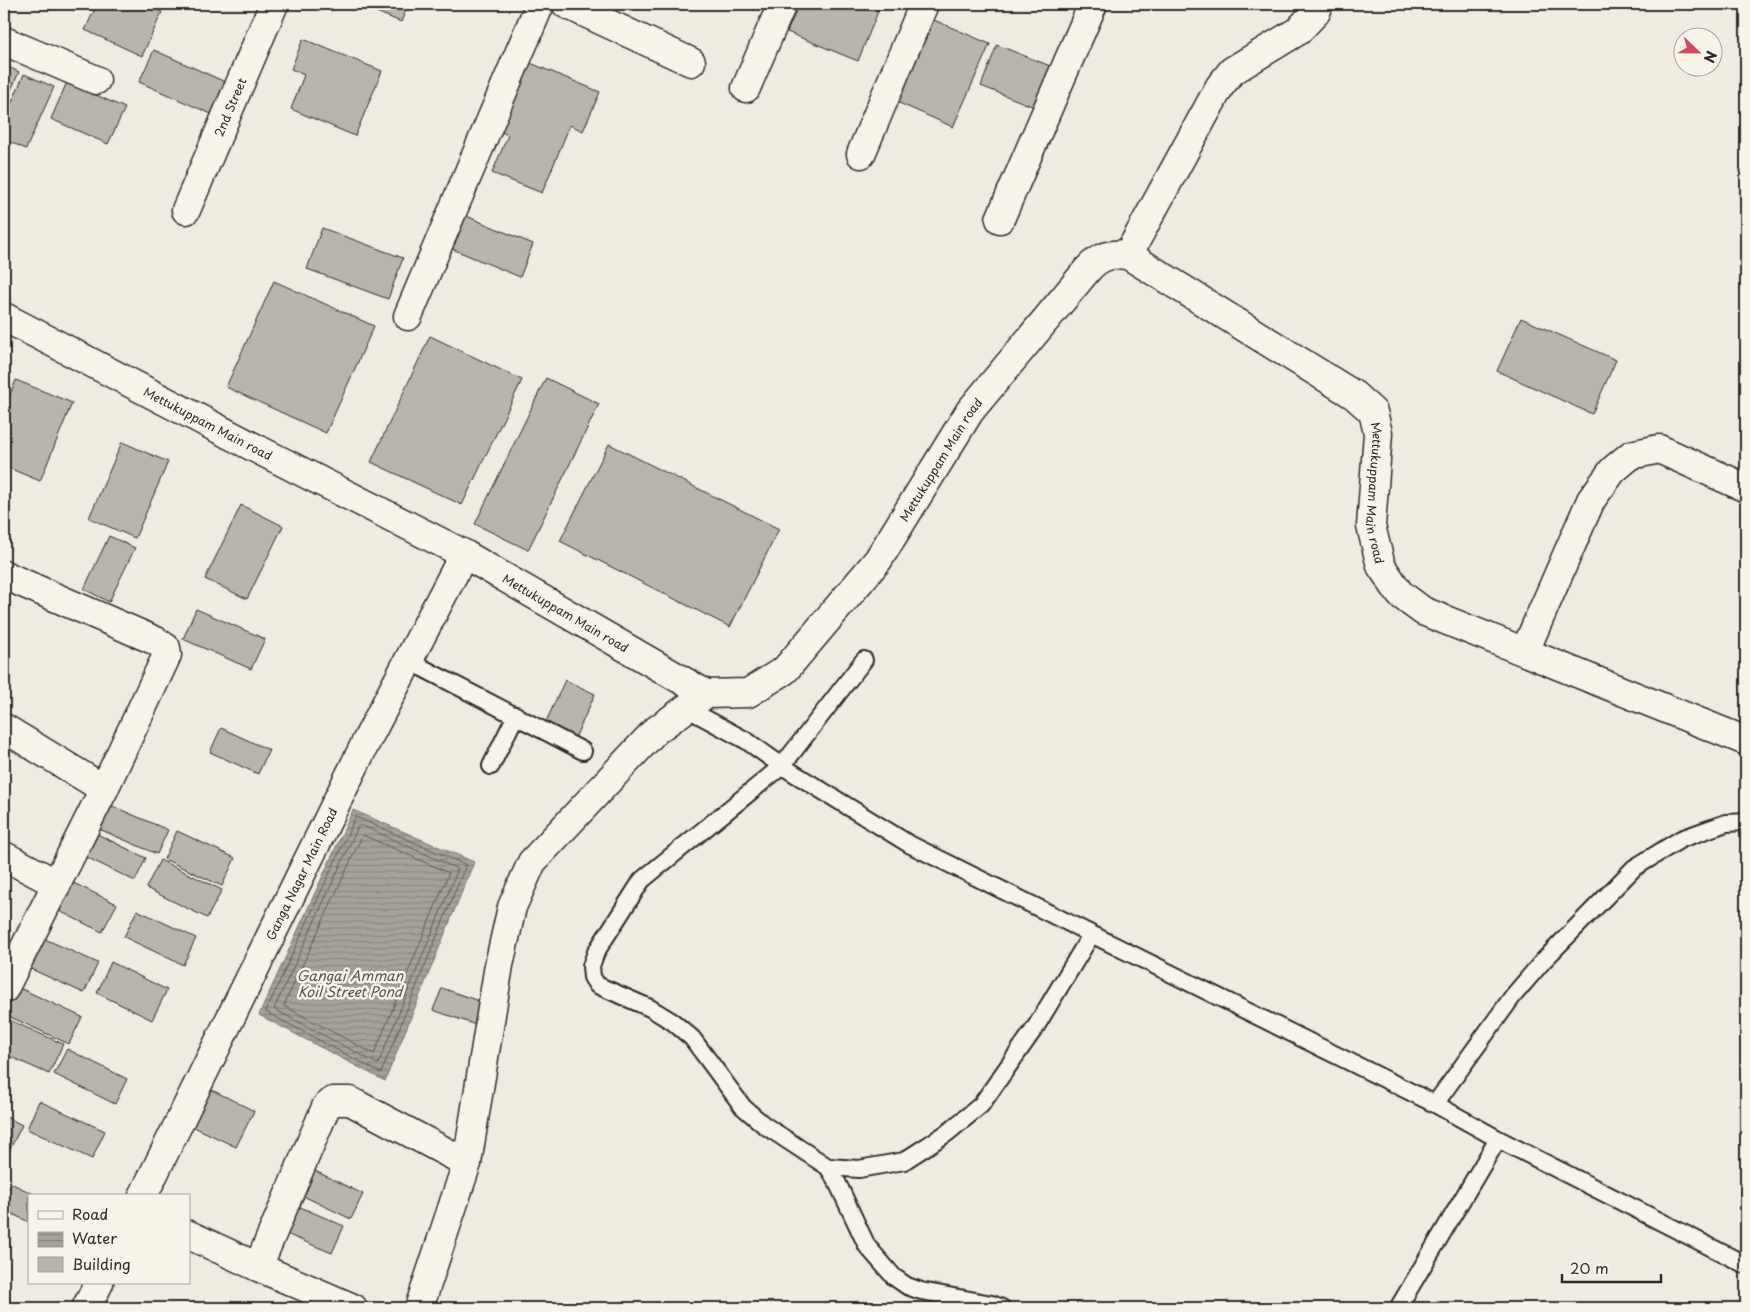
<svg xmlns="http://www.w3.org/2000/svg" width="1750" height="1312" font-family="'Playpen Sans',sans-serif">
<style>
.water{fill:url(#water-rules);stroke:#74726e}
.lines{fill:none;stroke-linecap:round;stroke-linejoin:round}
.shore{stroke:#5b5b57;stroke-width:1}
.building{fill:#b8b5ae;stroke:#2b2b2b}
.lane-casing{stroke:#2b2b2b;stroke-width:20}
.street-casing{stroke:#2b2b2b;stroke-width:31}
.secondary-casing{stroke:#2b2b2b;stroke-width:31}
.lane{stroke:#f7f3e8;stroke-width:16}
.street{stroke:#f7f3e8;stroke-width:28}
.secondary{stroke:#f7f3e8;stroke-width:28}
.labels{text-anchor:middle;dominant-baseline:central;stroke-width:5;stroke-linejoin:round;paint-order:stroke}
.street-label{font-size:12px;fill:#2b2b2b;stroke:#f7f3e8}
.water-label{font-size:14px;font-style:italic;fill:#555552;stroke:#f7f3e8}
</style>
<defs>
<pattern id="water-rules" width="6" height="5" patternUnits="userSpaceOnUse" patternTransform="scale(1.25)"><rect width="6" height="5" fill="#a4a29a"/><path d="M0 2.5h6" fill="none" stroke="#86847e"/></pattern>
</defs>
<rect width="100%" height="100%" fill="#efebe0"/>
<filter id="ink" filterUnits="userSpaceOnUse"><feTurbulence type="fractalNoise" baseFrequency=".02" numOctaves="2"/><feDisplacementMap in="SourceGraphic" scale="10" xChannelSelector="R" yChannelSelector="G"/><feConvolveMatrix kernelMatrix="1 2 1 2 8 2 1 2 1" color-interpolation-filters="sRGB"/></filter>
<g filter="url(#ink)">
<path class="water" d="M353 810 474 862 385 1081 259 1015Z"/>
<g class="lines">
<path class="shore" d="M356 817 466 865 381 1073 266 1012Z
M361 825 458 869 378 1064 274 1009 358 827Z
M363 835 449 873 374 1054 284 1006Z"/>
</g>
<path class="building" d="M97 4H143L162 12 142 56 85 30Z
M357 4H408L401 22Z
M799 4H881L858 61 787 32Z
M934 20 990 44 953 127 897 102Z
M303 39 382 71 355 136 291 109 304 75 291 69Z
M997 45 1058 69 1042 110 981 86Z
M154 50 232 85 218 117 139 82Z
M528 62 600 92 583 131 570 125 542 193 492 173 508 135 499 131Z
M4 65 19 72 4 106Z
M24 74 54 87 26 149 4 139V121Z
M67 82 125 108 108 144 51 119Z
M464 215 533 244 520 277 450 248Z
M322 228 403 258 388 299 307 269Z
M274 281 374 326 326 433 226 387Z
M1521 318 1616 360 1592 414 1497 371Z
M430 336 522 380 462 505 371 462Z
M546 378 599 404 528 550 475 524Z
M16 380 72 403 40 481 4 466V409Z
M122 442 168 462 135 538 89 518Z
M609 444 779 529 730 627 560 541Z
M241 505 283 526 247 599 205 579Z
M109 536 135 548 109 602 84 589Z
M196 609 265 639 251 669 183 639Z
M565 680 595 694 575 738 545 724Z
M221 728 269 750 258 774 210 752Z
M103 802 168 830 157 854 92 826Z
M89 830 146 858 135 881 78 853Z
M177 831 235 858 222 886 164 859Z
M160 860 222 890 207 918 146 888Z
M65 879 117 904 102 932 51 907Z
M137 910 196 938 183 965 124 937Z
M36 935 98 963 84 993 22 965Z
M111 962 167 990 152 1020 97 993Z
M13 985 82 1017 69 1044 4 1014V1006Z
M442 988 487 1004 479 1026 433 1010Z
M5 1018 63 1044 49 1074 4 1054Z
M67 1049 127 1079 115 1104 54 1074Z
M210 1089 254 1111 236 1147 192 1126Z
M39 1101 105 1131 92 1159 27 1129Z
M4 1116 22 1125 6 1157 4 1156Z
M309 1168 363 1194 351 1219 297 1193Z
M4 1180 38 1196H29V1222L4 1210Z
M291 1203 344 1226 332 1253 279 1231Z"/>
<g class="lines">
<defs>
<path id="lane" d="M864 660 782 766 642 880 596 952 591 966 592 977 597 985 650 1008 673 1022 692 1038 743 1107 764 1125 828 1167 837 1182 867 1246 894 1277 907 1286 921 1291 992 1304 1002 1308
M409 661 583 751
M686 708 747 741 782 766 909 844 1435 1104 1498 1139 1746 1265
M491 766 516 715
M1435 1104 1513 996 1543 961 1634 868 1681 839 1726 823 1746 822
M828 1167 859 1169 904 1161 947 1133 981 1105 1035 1028 1091 935
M1398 1308 1498 1139"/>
<g id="street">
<path d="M566 4 691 62"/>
<path d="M4 41 96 80"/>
<path d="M746 88 782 4"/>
<path d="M861 154 924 4"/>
<path id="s1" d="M186 210 274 4"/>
<path d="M1000 219 1093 4"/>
<path d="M1128 255 1220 86 1232 71 1298 31 1316 12 1319 4"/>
<path d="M408 316 540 4"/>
<path d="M4 575 156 641 166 648 167 655 104 789 4 989"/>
<path d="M1525 651 1591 500 1613 470 1631 455 1659 449 1746 488"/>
<path d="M4 728 104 789"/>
<path d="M4 856 57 884"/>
<path id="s2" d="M143 1196 367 740 464 554"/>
<path d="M189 1235 258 1267 353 1308"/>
<path d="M258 1267 326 1107 333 1101H350L467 1163"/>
<path d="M86 1308 99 1283"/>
</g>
<g id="secondary">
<path id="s3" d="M4 317 261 451 464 554 706 694 748 693 785 670 878 560 970 411 1088 269C1100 256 1111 253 1128 255L1354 395 1373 412 1378 433 1371 526 1381 566 1400 594 1423 611 1746 741"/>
<path d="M419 1308 467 1163 499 965 512 907 532 862 655 731 706 694"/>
</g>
</defs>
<use href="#lane" class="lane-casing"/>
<use href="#street" class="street-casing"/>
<use href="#secondary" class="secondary-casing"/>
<use href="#lane" class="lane"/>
<use href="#street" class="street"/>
<use href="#secondary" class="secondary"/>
</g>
</g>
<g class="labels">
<g class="street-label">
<text stroke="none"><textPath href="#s1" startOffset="112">2nd Street</textPath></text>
<text stroke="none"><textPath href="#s3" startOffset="230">Mettukuppam Main road</textPath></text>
<text stroke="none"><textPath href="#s3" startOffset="1145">Mettukuppam Main road</textPath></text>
<text stroke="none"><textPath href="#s3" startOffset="1804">Mettukuppam Main road</textPath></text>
<text stroke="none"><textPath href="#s3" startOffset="635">Mettukuppam Main road</textPath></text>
<text stroke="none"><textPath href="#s2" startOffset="359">Ganga Nagar Main Road</textPath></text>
</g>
<g class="water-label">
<text x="350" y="975">Gangai Amman<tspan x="350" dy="16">Koil Street Pond</tspan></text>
</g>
</g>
<rect width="1750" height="1312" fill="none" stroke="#f7f3e8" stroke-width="20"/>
<rect x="10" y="10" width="1730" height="1292" fill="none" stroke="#2b2b2b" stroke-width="2" filter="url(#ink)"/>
<rect x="28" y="1194" width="162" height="90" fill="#f7f3e8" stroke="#a5a39c"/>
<rect x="38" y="1211" width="25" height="8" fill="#f7f3e8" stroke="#a5a39c"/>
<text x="72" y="1220" font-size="15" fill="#2b2b2b">Road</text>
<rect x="38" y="1232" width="25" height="15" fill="url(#water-rules)" stroke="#a5a39c"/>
<text x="72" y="1244" font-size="15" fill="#2b2b2b">Water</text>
<rect x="38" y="1257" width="25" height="15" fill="#b8b5ae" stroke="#a5a39c"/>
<text x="72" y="1270" font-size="15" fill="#2b2b2b">Building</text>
<g transform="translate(1698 52) rotate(112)"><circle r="24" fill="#f7f3e8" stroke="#a5a39c"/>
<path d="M0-4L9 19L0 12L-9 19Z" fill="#d1495b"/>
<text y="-8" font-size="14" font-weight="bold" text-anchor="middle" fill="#2b2b2b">N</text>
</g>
<path d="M1562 1274v8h99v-8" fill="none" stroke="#2b2b2b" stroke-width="2.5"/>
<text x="1570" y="1274" font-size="15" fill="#2b2b2b" stroke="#f7f3e8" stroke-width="4" paint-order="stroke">20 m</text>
</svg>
